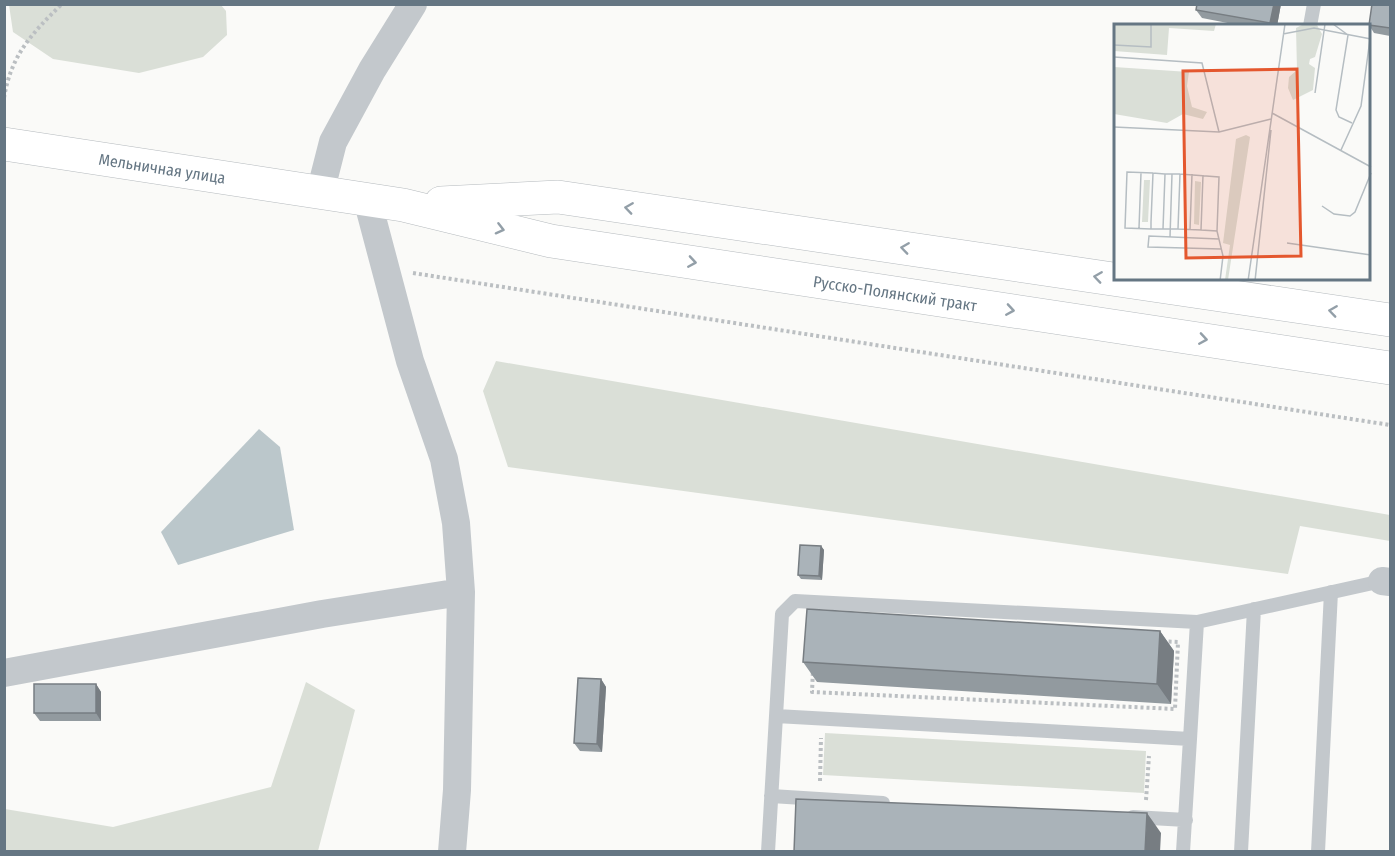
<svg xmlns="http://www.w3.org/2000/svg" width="1395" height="856" font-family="'Fira Sans Condensed',sans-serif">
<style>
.green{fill:#dadfd7}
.water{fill:#bbc7cb}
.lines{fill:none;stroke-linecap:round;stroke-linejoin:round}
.primary-casing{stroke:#b5babe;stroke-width:34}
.path{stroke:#bbbfc2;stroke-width:4;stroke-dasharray:3 3;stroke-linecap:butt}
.service{stroke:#c3c8cc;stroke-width:14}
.minor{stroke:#c3c8cc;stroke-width:28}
.primary{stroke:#fff;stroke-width:33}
.wall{fill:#929a9f}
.shaded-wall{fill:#777d82}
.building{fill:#aab3b9;stroke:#777d82;stroke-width:1.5}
.oneway{stroke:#939fa8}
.labels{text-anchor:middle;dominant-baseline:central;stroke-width:6;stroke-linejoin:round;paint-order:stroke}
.street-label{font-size:16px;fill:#657683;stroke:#fff}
.inset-road{fill:none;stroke:#b5bdc2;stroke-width:1.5}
.view{fill:#e4572e;fill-opacity:0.15;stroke:#e4572e;stroke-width:3}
.inset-edge{fill:none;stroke:#657683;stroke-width:3}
</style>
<rect width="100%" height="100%" fill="#fafaf8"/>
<path class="green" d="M9 5H221L226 11 227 35 203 57 139 73 53 59 13 32Z
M496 361 1390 515V541L1300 526 1288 574 508 467 483 391Z
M306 682 355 710 318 851H5V809L113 827 271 787Z
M825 733 1146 751 1144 793 823 775Z"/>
<path class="water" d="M259 429 280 447 294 530 178 565 161 532Z"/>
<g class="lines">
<defs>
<g id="primary">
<path id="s1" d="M4 144 403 205 551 241 1390 368"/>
<path d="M441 203 558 197 1390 320"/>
</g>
</defs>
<use href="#primary" class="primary-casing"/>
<path class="path" d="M4 98C11 55 32 33 62 4
M413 273 1390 425
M815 625 1178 642 1175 709 812 692Z
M820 781 821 738
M1146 800 1149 756"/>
<path class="service" d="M1310 26 1314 4
M776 716 1190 739 1197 622 1382 581
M771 796 883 803
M1133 817 1186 820
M768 852 782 614 795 601 1197 622
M1183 852 1190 739
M1241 852 1254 609
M1318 852 1331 592"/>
<path class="minor" d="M320 193 333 142 372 70 413 4
M367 199 410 361 444 459 456 523 461 592 457 790 452 852
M1382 581 1390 582
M4 673 322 614 461 592"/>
<use href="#primary" class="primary"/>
</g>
<path class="wall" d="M1197 4H1281L1277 26H1243L1202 18 1196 10Z
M1390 4V36L1374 33 1369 25Z
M821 546 824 550 822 580 801 579 798 575Z
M1160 631 1174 651 1171 704 817 682 803 662Z
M601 679 606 687 602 752 580 751 574 743Z
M96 684 101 692V721H40L34 713Z"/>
<path class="shaded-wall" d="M1274 4H1281L1277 26H1272L1270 23Z
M821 546 824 550 822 580 819 576Z
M1160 631 1174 651 1171 704 1157 684Z
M601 679 606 687 602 752 597 744Z
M96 684 101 692V721L96 713Z
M1147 813 1161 833 1160 852H1145Z"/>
<path class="building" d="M1197 4H1274L1270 23 1196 10Z
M1372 4H1390V28L1369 25Z
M800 545 821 546 819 576 798 575Z
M807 609 1160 631 1157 684 803 662Z
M578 678 601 679 597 744 574 743Z
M34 684H96V713H34Z
M796 799 1147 813 1145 852H794Z"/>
<defs><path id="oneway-chevron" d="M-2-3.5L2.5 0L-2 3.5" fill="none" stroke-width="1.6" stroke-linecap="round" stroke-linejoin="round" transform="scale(1.5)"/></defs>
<g class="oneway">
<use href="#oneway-chevron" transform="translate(629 208) rotate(-172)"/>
<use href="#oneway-chevron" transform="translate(500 229) rotate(14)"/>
<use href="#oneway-chevron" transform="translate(905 248) rotate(-172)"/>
<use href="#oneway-chevron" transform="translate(692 262) rotate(9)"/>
<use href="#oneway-chevron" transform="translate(1098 277) rotate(-172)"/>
<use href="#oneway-chevron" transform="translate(1010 310) rotate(9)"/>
<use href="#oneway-chevron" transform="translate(1333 311) rotate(-172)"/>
<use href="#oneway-chevron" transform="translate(1203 339) rotate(9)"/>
</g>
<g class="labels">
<g class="street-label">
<text stroke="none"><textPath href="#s1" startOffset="160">Мельничная улица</textPath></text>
<text stroke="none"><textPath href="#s1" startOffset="904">Русско-Полянский тракт</textPath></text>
</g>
</g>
<g transform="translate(1114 24)">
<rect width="256" height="256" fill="#fafaf8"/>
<path d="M0 0H102L100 7 55 4 53 31 0 27ZM190 0 203 1 208 10 201 33 196 35 195 40 201 44 199 66 179 76 174 64 175 53 183 46 182 4ZM0 43 75 48 73 62 78 83 93 88 89 95 69 90 53 99 0 90ZM132 111 136 113 114 256H111L116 221 109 219 122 115ZM30 156H36L34 198H28ZM81 157 87 158 85 201 80 200Z" fill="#dadfd7"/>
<path class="inset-road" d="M219 0 234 11 222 86 225 93 238 99M169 10 200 4 257 15M0 21 37 23V0M0 33 88 39 105 108M201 69 211 0M158 89 257 143M0 103 105 108 157 95M227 126 247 82 256 15M89 151 87 206 103 207 109 232 106 257M208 182 220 190 236 192 241 188 257 149M25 204 27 149M37 205 11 204 13 148 39 149M49 205H37V198L39 149 51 150M64 205H49L51 150H66M76 206 78 150M87 206 64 205 66 150 105 153 103 207M56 213 58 150M105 215 35 212 34 223 107 225M173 219 257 231M134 257 171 0M141 257 157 106"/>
<path class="view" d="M183 45 187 232 72 234 69 47Z"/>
<rect width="256" height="256" class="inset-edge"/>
</g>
<rect width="1395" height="856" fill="none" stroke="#657683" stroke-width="12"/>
</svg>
